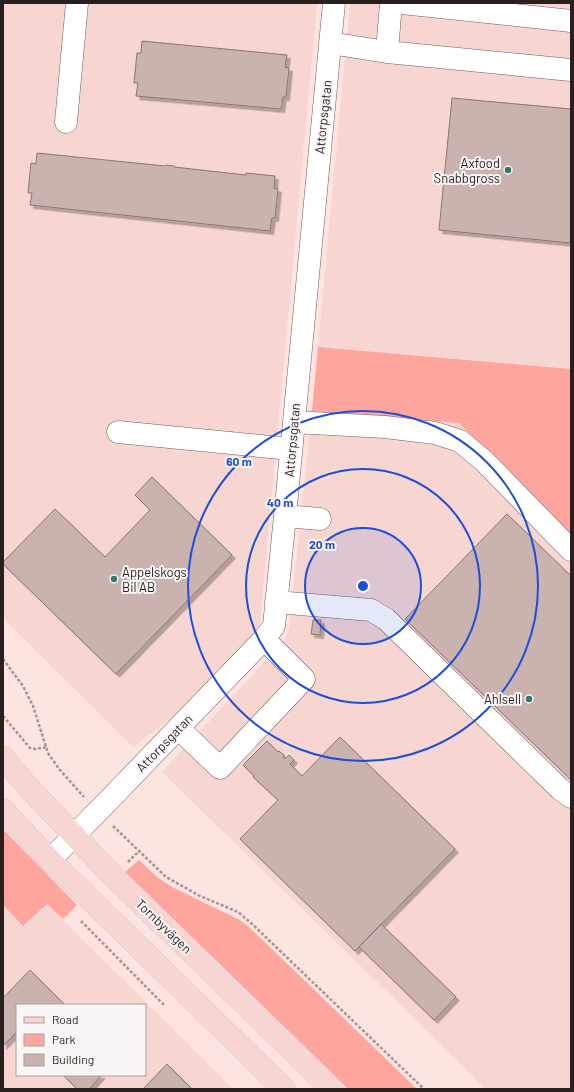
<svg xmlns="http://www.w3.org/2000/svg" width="574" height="1092" font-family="Barlow,sans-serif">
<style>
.built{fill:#f7d6d2;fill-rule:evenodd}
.green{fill:#fea69e}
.building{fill:#cab2af;stroke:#8b7472;filter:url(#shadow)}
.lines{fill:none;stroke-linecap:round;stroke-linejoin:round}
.minor-casing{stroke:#715c5a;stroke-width:23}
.major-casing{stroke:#d0cece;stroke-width:23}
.path{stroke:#a69391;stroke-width:2.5;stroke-dasharray:3 2;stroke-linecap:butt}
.minor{stroke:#fff;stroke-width:22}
.major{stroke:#f7d5d2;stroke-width:22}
.ring{fill:none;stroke:#1d4ed8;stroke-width:2}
.poi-dot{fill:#34796e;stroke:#fbf6f6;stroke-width:1.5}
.labels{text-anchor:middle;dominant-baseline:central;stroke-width:4;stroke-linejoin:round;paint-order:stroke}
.street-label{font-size:13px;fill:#281f1e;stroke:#fbf6f6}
.poi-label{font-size:13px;fill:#281f1e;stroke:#fbf6f6;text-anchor:end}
.centre{fill:#1d4ed8;stroke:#fbf6f6;stroke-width:2}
.ring-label{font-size:12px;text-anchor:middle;font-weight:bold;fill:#1d4ed8;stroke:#fbf6f6;stroke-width:4;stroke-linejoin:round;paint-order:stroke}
</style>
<defs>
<filter id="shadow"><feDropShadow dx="3.5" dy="3.5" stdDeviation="0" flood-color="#0004"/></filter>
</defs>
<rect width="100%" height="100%" fill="#fde4e1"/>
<path class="built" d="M3 3H317L260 622 253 635 177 713 133 747 7 622 3 615Z
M350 3H571V369L318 347Z
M312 411 459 423 571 534V1089H486L162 772 285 640 289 628Z
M47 904 207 1063 233 1089H3V905L24 926ZM17 1005H145V1075H17Z"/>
<path class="green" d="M318 347 571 369V534L459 423 312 411Z
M3 829 77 905 63 919 47 904 23 926 3 905Z
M139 860 157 877 172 887 238 919 248 926 417 1089H348L125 872Z"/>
<path class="building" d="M142 41 287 55 285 67 289 68 286 97H283L281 109 136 96 138 83H134L137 53H141Z
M452 98 571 109V243L439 230Z
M37 153 165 166 166 165 174 166V167L246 175V173L275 176 274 188 278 189 275 218H272L270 231 30 205 32 193H28L31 163 36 164Z
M152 477 232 555 116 674 3 564V562L55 509 105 557 150 510 135 495Z
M507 514 571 576V780L405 619Z
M313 620H321L320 635 311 634Z
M340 737 455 849 355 951 240 839 278 800 253 777 254 776 243 765 267 741 278 752 279 751 284 755 283 757 285 759 289 755 294 760 290 764 302 776Z
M381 924 456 997 434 1020 359 947Z
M30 970 65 1005H17V1032L3 1046V998Z
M167 1064 192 1089H143Z
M63 1075H102L89 1089H77Z"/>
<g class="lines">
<defs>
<path id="minor" d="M402 3 571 21
M330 43 387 52 391 3
M387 52 571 70
M66 122 77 3
M294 422 385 427 435 433 460 441 484 461 571 550
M118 432 291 449
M285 516 320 519
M276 602 371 610 386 619 560 789 571 797
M178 728 220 768 304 679 264 639
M50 860 108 801 264 639 274 626 285 516 334 3"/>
<path id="major" d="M3 757 28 787 113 876 332 1089
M3 810 50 860 284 1089"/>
</defs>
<use href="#minor" class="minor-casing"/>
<use href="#major" class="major-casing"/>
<path class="path" d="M3 659 23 686 33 706 48 753 59 769 84 797
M3 716 30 748 36 749 47 747
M113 826 166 877 200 896 238 912 250 922 424 1089
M128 862 139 851
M81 921 165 1006"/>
<use href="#minor" class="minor"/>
<use href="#major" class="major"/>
</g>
<circle cx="363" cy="586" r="58" fill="#1d4ed8" fill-opacity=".12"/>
<g class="ring">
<circle cx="363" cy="586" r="58"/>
<circle cx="363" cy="586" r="117"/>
<circle cx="363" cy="586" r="175"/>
</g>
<g class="poi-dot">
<circle cx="508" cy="170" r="4"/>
<circle cx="114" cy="579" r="4"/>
<circle cx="529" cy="699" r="4"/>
</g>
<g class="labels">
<g class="street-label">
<text transform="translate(323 117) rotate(-84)">Attorpsgatan</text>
<text transform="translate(292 440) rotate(-85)">Attorpsgatan</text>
<text transform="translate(164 743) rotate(-46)">Attorpsgatan</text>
<text transform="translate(164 926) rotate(44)">Tornbyvägen</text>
</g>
<g class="poi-label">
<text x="500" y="163">Axfood<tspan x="500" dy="15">Snabbgross</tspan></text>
<text x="122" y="572" text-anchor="start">Appelskogs<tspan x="122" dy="15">Bil AB</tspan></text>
<text x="521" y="699">Ahlsell</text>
</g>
</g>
<circle cx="363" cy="586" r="6" class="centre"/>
<g class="ring-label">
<text x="239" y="466">60 m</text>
<text x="280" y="507">40 m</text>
<text x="322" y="549">20 m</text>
</g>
<rect width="574" height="1092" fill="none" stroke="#281f1e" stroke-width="8"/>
<rect x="16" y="1004" width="130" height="72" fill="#fbf6f6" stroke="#a7a0a0"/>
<rect x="24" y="1017" width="20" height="6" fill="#f7d5d2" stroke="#a7a0a0"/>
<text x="52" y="1024" font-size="12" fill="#281f1e">Road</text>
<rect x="24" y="1034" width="20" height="12" fill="#fea69e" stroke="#a7a0a0"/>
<text x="52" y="1044" font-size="12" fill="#281f1e">Park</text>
<rect x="24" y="1054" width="20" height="12" fill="#cab2af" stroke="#a7a0a0"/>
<text x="52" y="1064" font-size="12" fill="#281f1e">Building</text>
</svg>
